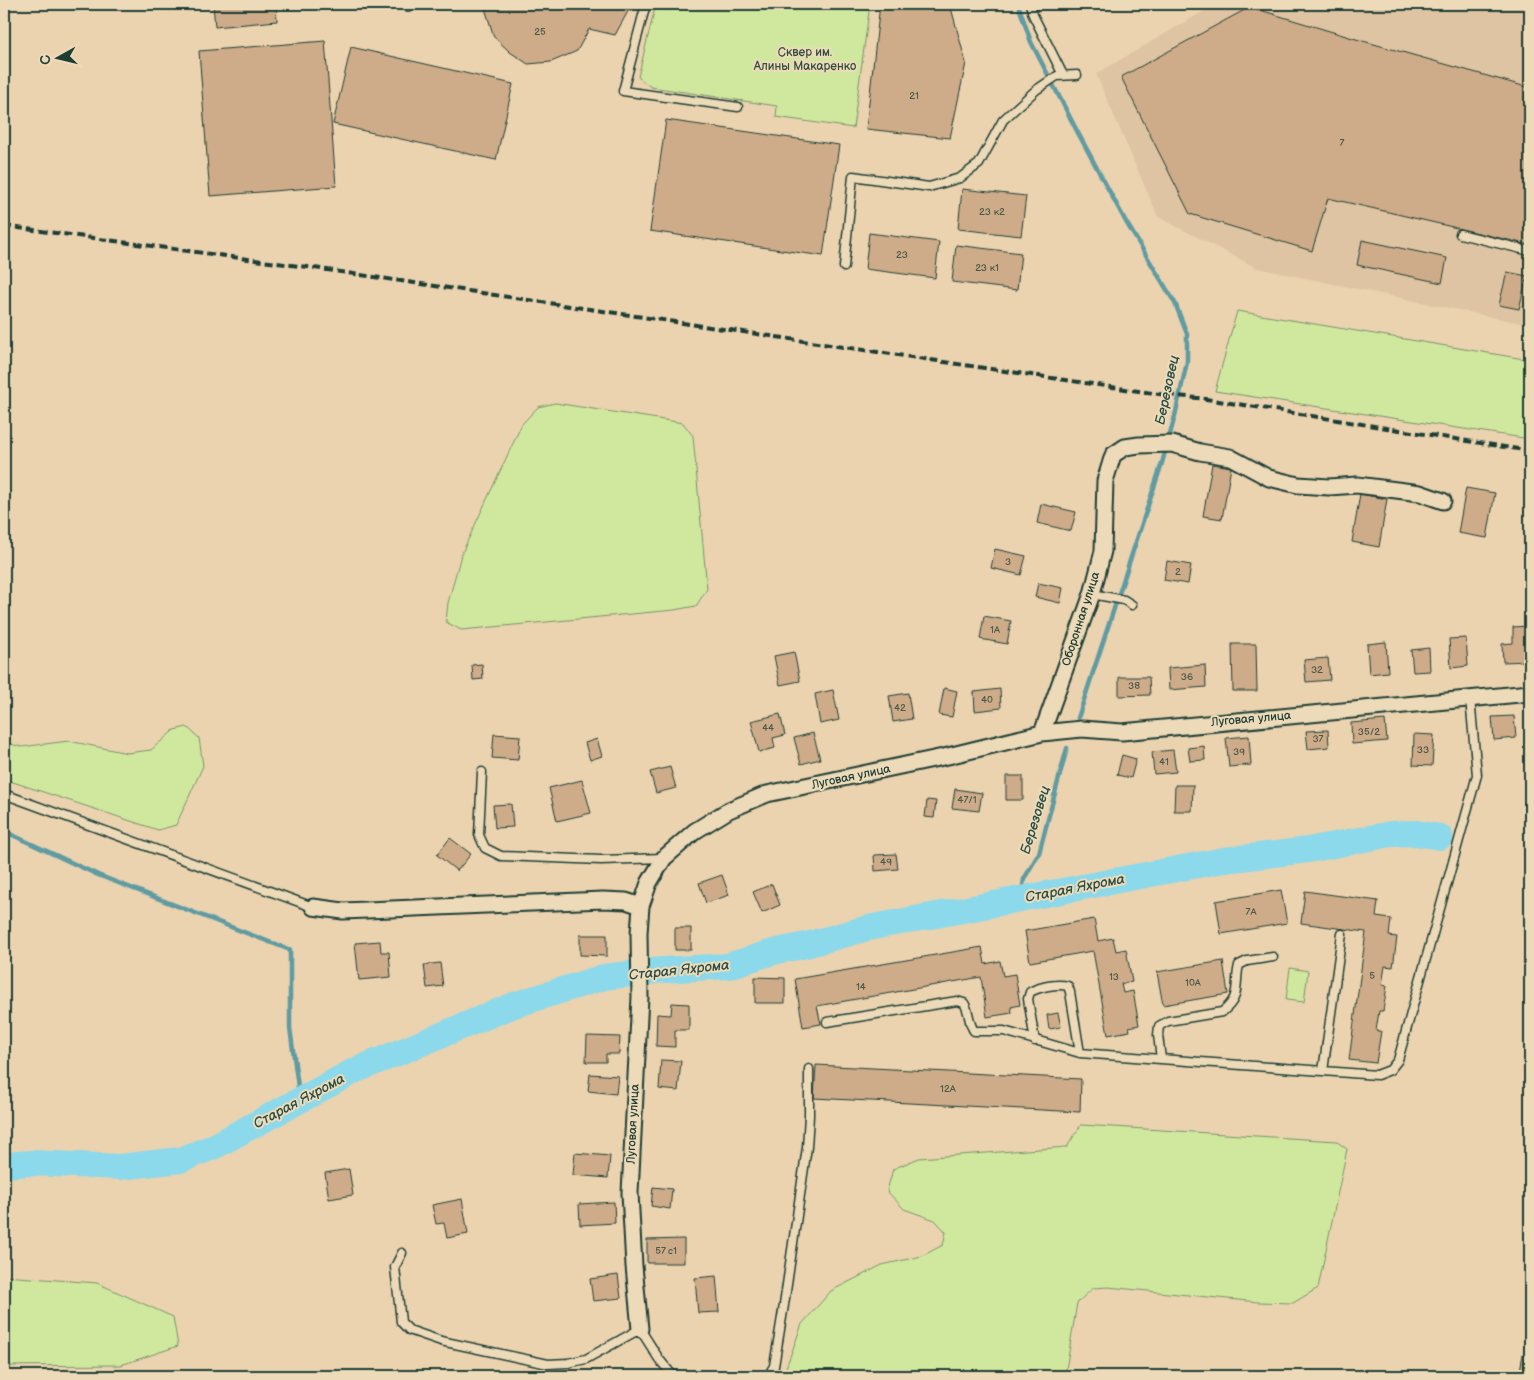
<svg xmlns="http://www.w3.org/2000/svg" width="1534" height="1380" font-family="'Balsamiq Sans',sans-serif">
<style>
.built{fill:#dec4a2}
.green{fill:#d0e89e;stroke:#789269}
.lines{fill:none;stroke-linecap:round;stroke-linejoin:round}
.stream{stroke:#609ba1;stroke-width:4.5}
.river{stroke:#8bd9ea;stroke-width:26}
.building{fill:#ceac89;stroke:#1f3d34}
.service-casing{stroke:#1f3d34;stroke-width:11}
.minor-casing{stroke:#1f3d34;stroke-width:19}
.service{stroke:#eddab8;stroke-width:8}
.minor{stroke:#eddab8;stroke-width:15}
.rail{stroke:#1f3d34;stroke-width:4;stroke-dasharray:8 4;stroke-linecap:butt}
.labels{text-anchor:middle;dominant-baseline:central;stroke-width:4;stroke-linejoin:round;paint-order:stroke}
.number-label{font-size:10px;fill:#4b5949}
.park-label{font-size:12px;fill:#314e3f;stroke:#eddab8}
.street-label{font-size:12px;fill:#1f3d34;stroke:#eddab8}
.water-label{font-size:14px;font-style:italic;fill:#2a4d46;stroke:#eddab8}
</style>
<rect width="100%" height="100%" fill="#ebd3b0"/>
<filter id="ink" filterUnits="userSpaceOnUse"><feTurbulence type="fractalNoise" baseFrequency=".02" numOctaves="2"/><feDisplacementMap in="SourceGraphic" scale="10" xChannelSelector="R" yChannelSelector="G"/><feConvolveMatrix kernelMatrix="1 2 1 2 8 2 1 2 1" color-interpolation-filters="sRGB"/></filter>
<g filter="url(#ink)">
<path class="built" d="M1216 4H1530V325L1257 268 1158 217 1096 74Z"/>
<path class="green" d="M656 4H870L853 128 776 117 777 106 651 87 638 77Z
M1237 311 1530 360V439L1215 391Z
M555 403 683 423 693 436 707 589 696 606 674 610 461 630 446 622 448 603 461 555 522 424 538 407Z
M187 727 199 738 203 766 176 825 158 830 4 779V742L21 747 69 741 127 753 151 750 174 730Z
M1290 968 1308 971 1304 1002 1286 1000Z
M1081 1125 1336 1141 1347 1149 1318 1288 1293 1303 1258 1302 1108 1287 1093 1288 1077 1303 1065 1376H783L802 1324 831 1291 882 1265 922 1256 943 1245 946 1232 935 1220 904 1209 887 1191 893 1169 919 1158 1067 1147Z
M4 1276 97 1283 173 1317 178 1346 121 1365 4 1366Z"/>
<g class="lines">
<path class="stream" d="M1018 4 1031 42 1077 131 1126 222 1175 303 1187 334V362L1175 416 1162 463 1078 718
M4 831 98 875 290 950V1028L300 1101
M1029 896 1023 886 1024 879 1039 853 1067 748"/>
<path class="river" d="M4 1165 31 1163 120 1167 180 1160 213 1147 354 1071 514 1005 604 977 663 970 728 966 773 952 806 945 868 928 1224 860 1308 850 1391 834 1416 833 1440 837"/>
</g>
<path class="building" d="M213 4H276L277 21 215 27Z
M480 4H632L615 35 589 29 577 51 551 62 528 64 510 52 494 37 484 5Z
M880 4H950L966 63 950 138 866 129Z
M1250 7 1356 39 1530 88V245L1328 198 1312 251 1190 214 1121 77Z
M325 41 336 186 210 196 199 51Z
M351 47 513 84 496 160 333 124Z
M666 120 839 145 823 256 650 231Z
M962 189 1026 196 1021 236 958 229Z
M869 233 939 242 935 278 865 269Z
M1362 240 1447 258 1442 283 1357 265Z
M956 245 1021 253 1017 290 952 282Z
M1507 272 1527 276 1519 309 1499 305Z
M1212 464 1231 467 1222 519 1203 516Z
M1466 488 1495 493 1487 538 1458 533Z
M1360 494 1387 499 1379 547 1352 542Z
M1041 504 1076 512 1071 531 1037 523Z
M995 549 1026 556 1021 575 991 568Z
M1167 561 1191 565 1188 584 1164 580Z
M1038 583 1063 588 1060 603 1035 597Z
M984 616 1011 621 1007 644 980 639Z
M1528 626 1529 661 1503 662 1502 644 1513 643V627Z
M1466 638 1468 666 1451 668 1449 639Z
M1386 642 1388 672 1369 674 1367 644Z
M1232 644H1256L1257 691H1233Z
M1429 648 1430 671 1413 672 1411 650Z
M794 652 800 681 780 685 774 656Z
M1328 658 1330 680 1306 682 1304 660Z
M482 664 483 679 473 680 472 665Z
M1205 665 1206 687 1169 690 1168 668Z
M1119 677H1149L1150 695 1119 696Z
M944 688 957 691 952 717 939 715Z
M1000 689 1001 708 975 711 974 692Z
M833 690 839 720 820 724 815 694Z
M908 693 912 719 893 722 889 696Z
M780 714 785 735 773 738 775 748 759 752 751 721Z
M1514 716 1516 738 1494 740 1492 717Z
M1385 720 1387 741 1352 744 1351 723Z
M1328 730 1329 747 1308 749 1306 731Z
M813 733 820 759 801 764 794 738Z
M494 734 520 736 518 760 492 758Z
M1414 734 1434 735 1432 766 1413 765Z
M1249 736 1251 765 1229 767 1226 738Z
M597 739 602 756 590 760 585 743Z
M1204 746 1205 760 1190 761 1188 748Z
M1173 750 1176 772 1154 774 1152 752Z
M1122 755 1136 759 1131 778 1117 775Z
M670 767 676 788 656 793 650 772Z
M1006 776H1023V800H1006Z
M582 780 591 813 557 821 549 788Z
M1175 785H1193L1192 811H1174Z
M955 789 982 793 979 811 952 808Z
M927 800 936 801 934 818 925 817Z
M511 804 513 827 495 828 493 805Z
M450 838 471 854 457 871 437 855Z
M896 854 898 869 875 871 874 855Z
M722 875 729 895 706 903 699 883Z
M772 884 780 905 762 913 753 892Z
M1281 890 1287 923 1221 934 1216 901Z
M1305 891 1378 901 1376 917 1391 919 1389 936 1397 937 1393 967 1385 966 1382 985 1387 986 1383 1011H1379L1376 1031H1381L1376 1063 1349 1060 1366 932 1301 923Z
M1094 919 1098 941 1113 938 1116 951 1126 949 1132 982 1121 984 1123 993 1133 991 1139 1025 1129 1027 1130 1031 1108 1035 1093 951 1030 962 1025 931Z
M675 928H691V950H675Z
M580 935H607V956L580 955Z
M380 941 381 952H389L391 977 359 980 355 943Z
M982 947 985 964 1000 961 1003 976 1015 974 1020 1005 1011 1007 1012 1013 987 1017 981 977 817 1006 821 1024 803 1027 795 979Z
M1223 961 1228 994 1163 1005 1157 972Z
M440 963 443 986 427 988 424 965Z
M755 977 785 978V1003H755Z
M672 1003 689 1004V1030H675V1047L656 1046 657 1014 671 1015Z
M1058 1013 1061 1027 1049 1029 1047 1015Z
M587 1036 620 1037 619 1054H606V1062H586Z
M661 1060 681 1061 678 1091 659 1089Z
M816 1065 1081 1079 1080 1112 814 1098Z
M590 1074 618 1076 616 1094 588 1091Z
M575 1153 610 1156 608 1178 573 1175Z
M349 1169 353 1195 329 1199 325 1173Z
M653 1187 672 1189 670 1209 651 1206Z
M462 1199 468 1234 447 1238 444 1223 436 1224 432 1205Z
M614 1202 615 1223 580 1225 579 1204Z
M684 1239V1263H647V1240Z
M618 1275 621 1298 593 1301 590 1279Z
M716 1276 719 1312 698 1313 695 1278Z
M1523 1354 1530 1355V1376H1519Z"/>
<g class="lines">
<defs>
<path id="service" d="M646 4 623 91 738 107
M1030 4 1033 15 1063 75
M408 7V4
M1460 234 1530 251
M844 267 853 176 929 187 960 178 979 164 1003 120 1036 90 1057 76 1077 75
M1092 594 1124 600 1132 605
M482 772 479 835 485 848 501 856 601 860 664 858
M4 794 313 907
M827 1022 957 1001 964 1003C970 1012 968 1022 974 1031H1004L1080 1053 1377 1075 1390 1070 1398 1060 1477 775 1470 698
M1035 1041 1028 999 1030 992C1039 987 1057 983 1068 986L1070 992 1080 1053
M1161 1059 1158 1035 1159 1026 1168 1021 1222 1012C1242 997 1234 985 1239 965L1247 961 1273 957
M1323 1071 1342 934
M402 1253 395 1267 401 1322 409 1330 441 1341 548 1364 568 1363 586 1359 640 1329 659 1359 673 1376
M768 1376 774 1366 784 1305 807 1147 809 1116V1069"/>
<path id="minor" d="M1042 733 1092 594 1103 551 1105 481 1113 455 1125 447 1139 445 1172 444 1200 452 1230 457 1269 478 1298 485 1329 487 1357 485 1420 493 1443 501
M313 907 343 911 603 900 626 901 641 906
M640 1329 634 1266 630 1193 640 997 639 933 641 906 649 883 664 858 695 831 729 810 767 794 948 756 1042 733 1082 729 1122 732 1530 693"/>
</defs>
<use href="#service" class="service-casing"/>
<use href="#minor" class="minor-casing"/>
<use href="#service" class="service"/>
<use href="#minor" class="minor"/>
<path class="rail" d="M4 226 314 268 1159 394 1206 399 1530 451"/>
</g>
</g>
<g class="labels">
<g class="number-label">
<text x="540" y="32">25</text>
<text x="914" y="96">21</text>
<text x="1342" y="143">7</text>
<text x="992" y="212">23 к2</text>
<text x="902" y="255">23</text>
<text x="987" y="268">23 к1</text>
<text x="1008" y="562">3</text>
<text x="1178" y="572">2</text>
<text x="995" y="630">1А</text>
<text x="1317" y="670">32</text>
<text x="1187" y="677">36</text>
<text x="1134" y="686">38</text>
<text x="987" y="700">40</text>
<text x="900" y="708">42</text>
<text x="768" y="728">44</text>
<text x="1369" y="732">35/2</text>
<text x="1318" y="739">37</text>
<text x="1423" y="750">33</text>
<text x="1239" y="752">39</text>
<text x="1164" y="762">41</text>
<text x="967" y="800">47/1</text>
<text x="886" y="862">49</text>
<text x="1251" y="912">7А</text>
<text x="1372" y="976">5</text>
<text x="1114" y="977">13</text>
<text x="1193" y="983">10А</text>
<text x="861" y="987">14</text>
<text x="948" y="1089">12А</text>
<text x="666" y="1251">57 с1</text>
</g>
<g class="park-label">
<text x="805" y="52">Сквер им.<tspan x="805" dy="14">Алины Макаренко</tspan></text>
</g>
<g class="street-label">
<text transform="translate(1081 619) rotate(-72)">Оборонная улица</text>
<text transform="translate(1251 719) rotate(-5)">Луговая улица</text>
<text transform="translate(851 777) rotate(-12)">Луговая улица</text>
<text transform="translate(633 1124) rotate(-87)">Луговая улица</text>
</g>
<g class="water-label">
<text transform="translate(1167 390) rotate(-78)">Березовец</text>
<text transform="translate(1035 820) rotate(-73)">Березовец</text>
<text transform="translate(1075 888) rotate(-11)">Старая Яхрома</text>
<text transform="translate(679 970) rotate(-6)">Старая Яхрома</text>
<text transform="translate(299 1101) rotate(-28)">Старая Яхрома</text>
</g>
</g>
<rect width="1534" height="1380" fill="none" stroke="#eddab8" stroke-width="20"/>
<rect x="10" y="10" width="1514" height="1360" fill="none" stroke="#1f3d34" stroke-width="2" filter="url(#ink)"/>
<g transform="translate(58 58) rotate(262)" stroke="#eddab8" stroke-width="4" paint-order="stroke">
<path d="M0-4L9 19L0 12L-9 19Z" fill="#1f3d34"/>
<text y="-8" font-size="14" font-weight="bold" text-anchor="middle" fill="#1f3d34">С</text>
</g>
</svg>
